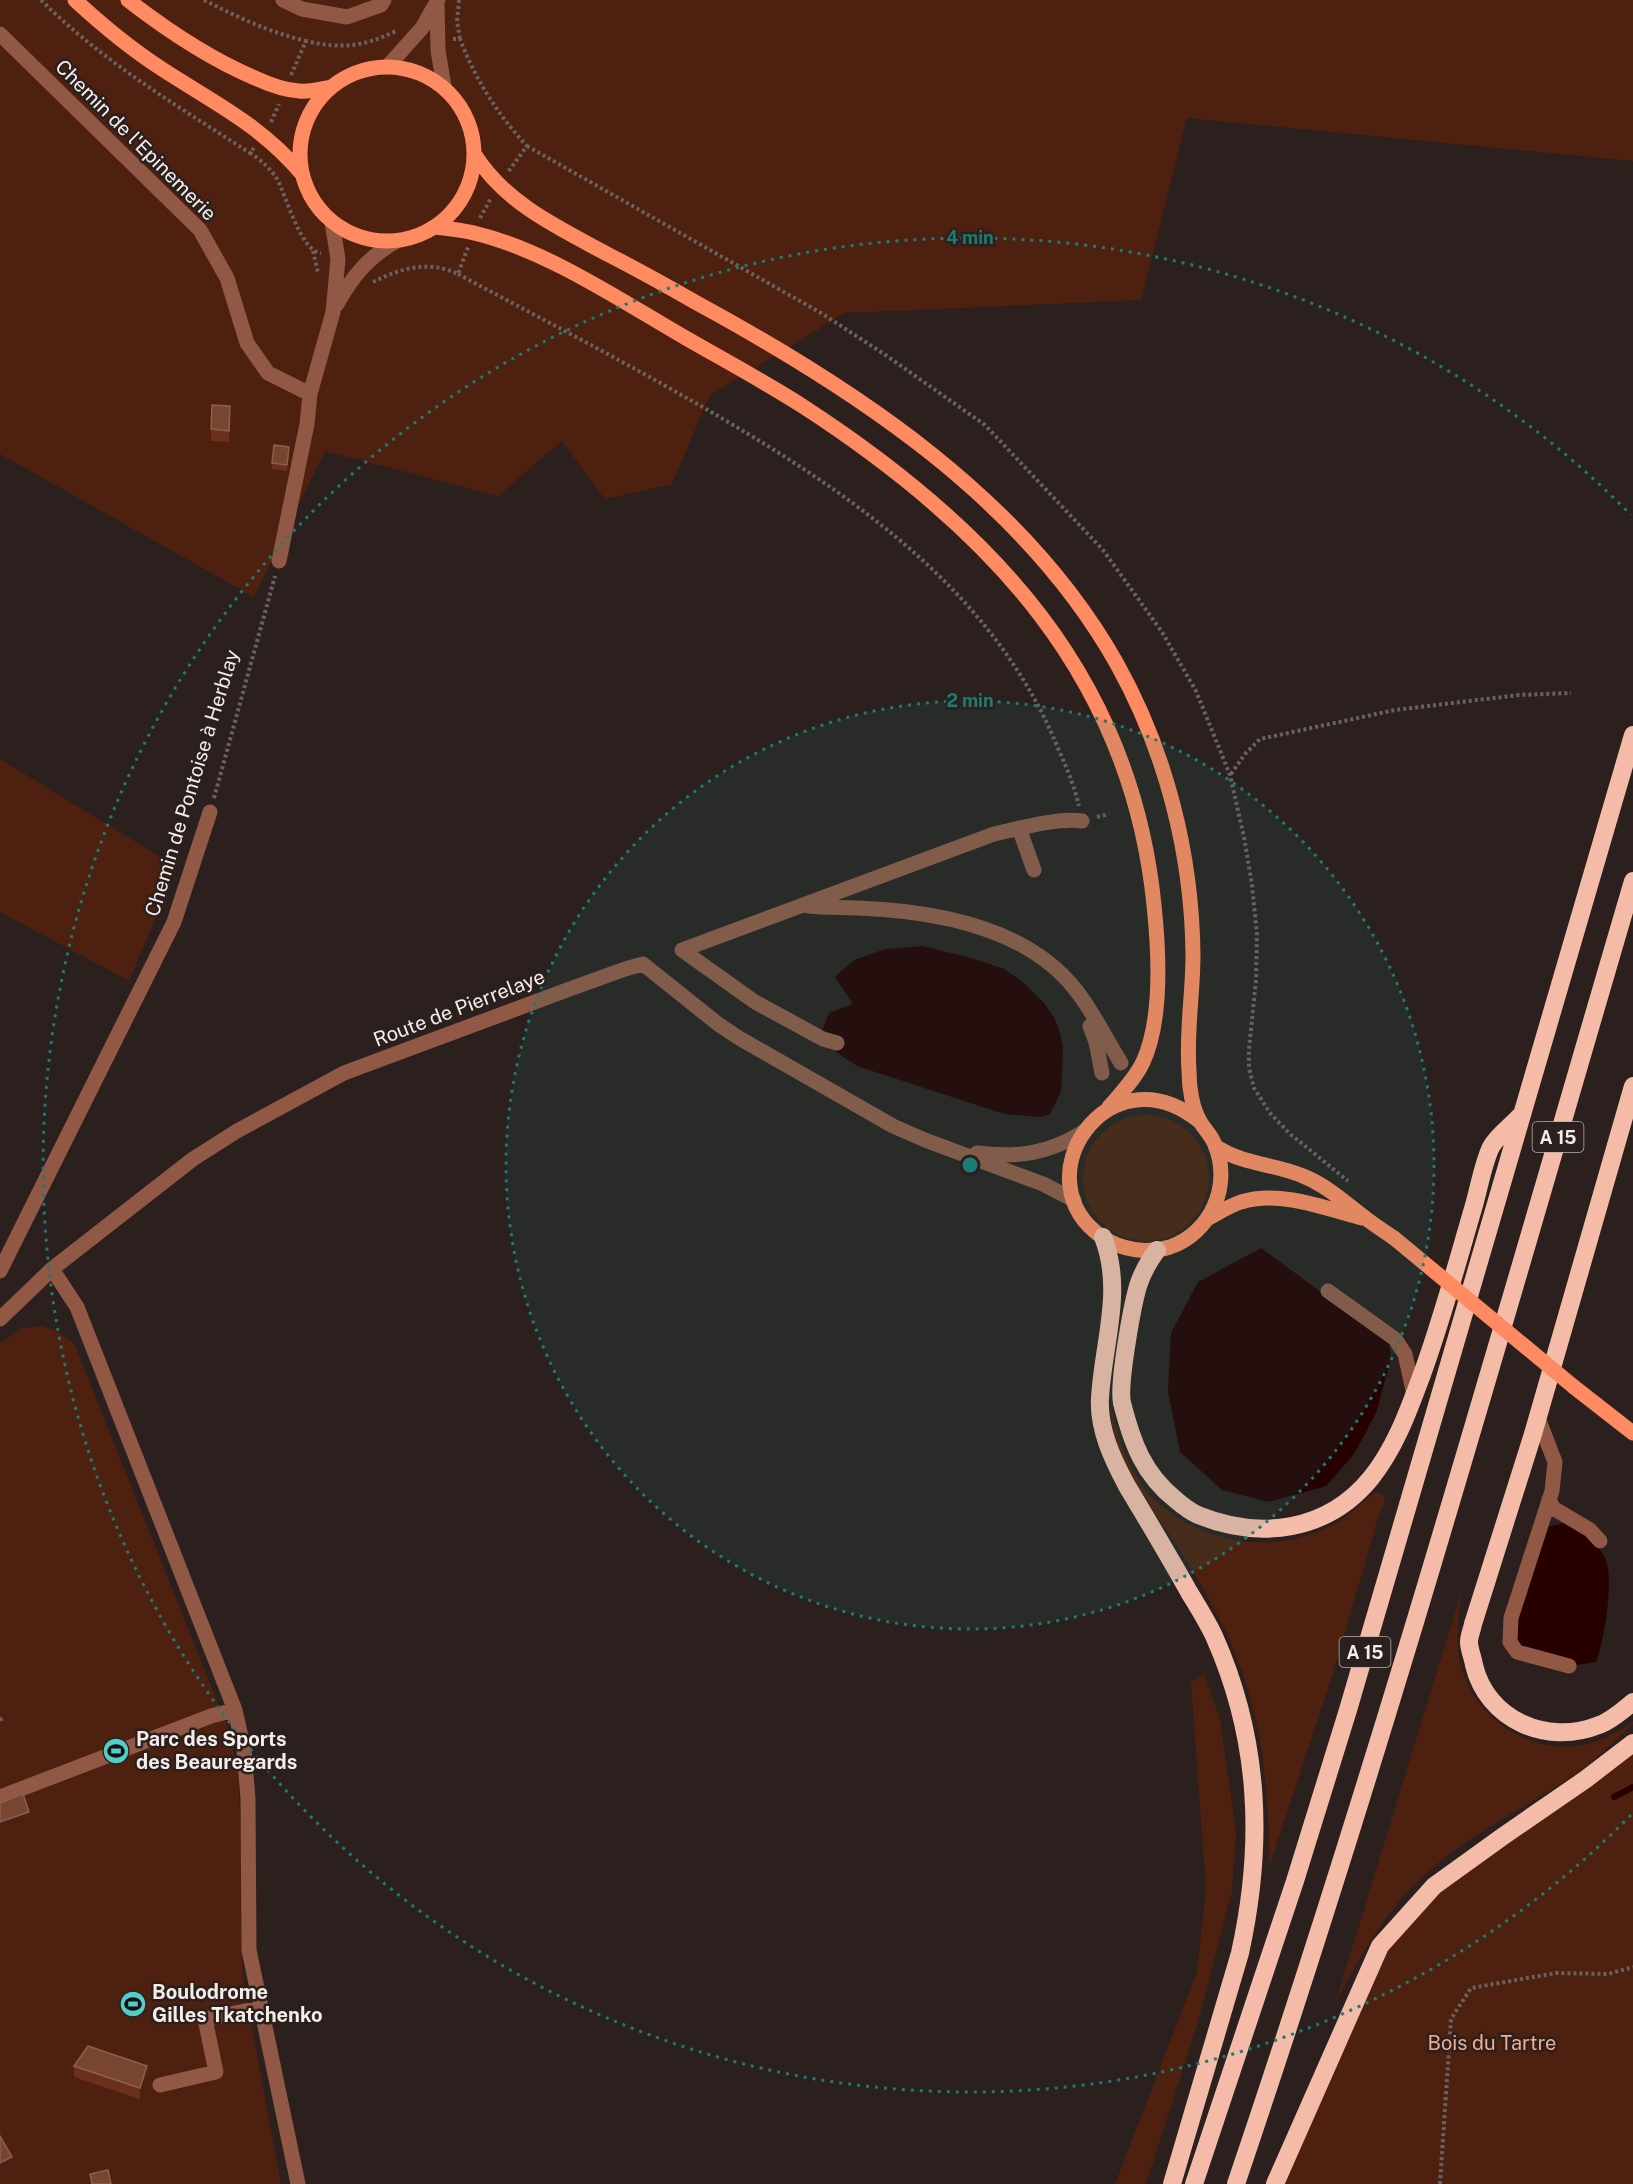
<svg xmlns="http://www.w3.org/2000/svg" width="1633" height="2184" font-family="'Public Sans',sans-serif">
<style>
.green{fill:#4e200f}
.water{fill:#260100}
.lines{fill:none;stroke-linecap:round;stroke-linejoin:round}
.stream{stroke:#260100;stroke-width:6}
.path{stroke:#6b615e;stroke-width:4;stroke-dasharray:3 3;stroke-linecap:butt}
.minor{stroke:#905845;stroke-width:15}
.major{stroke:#fd8a61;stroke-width:15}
.highway{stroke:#f4bba8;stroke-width:18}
.major-bridge{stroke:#fd8a61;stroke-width:15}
.wall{fill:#6a301b}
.shaded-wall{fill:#4a2112}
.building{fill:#784531;stroke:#8c5f4e;stroke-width:1.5}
.ring{fill:none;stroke:#1a7c74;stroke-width:3;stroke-dasharray:3 6}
.labels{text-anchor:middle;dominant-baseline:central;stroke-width:5;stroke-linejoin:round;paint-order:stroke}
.shield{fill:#2b201d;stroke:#b8b0ac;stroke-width:1.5}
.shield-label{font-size:18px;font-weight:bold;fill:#f5edea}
.street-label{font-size:20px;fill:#f5edea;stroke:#2b201d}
.poi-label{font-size:20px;font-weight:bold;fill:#f5edea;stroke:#2b201d;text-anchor:start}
.park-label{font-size:20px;fill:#f1ac94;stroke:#2b201d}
.centre{fill:#1a7c74;stroke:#2b201d;stroke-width:3}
.ring-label{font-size:18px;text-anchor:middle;font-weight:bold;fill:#1a7c74;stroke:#2b201d;stroke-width:5;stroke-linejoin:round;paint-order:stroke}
</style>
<rect width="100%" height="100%" fill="#2b201d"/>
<path class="green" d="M0 0H1633V161L1187 118 1141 300 845 313 710 395 672 484 605 499 562 441 498 496 325 451 254 597 0 454Z
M0 759 177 867 129 981 0 912Z
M1083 1178a63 63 0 1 1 126 0a63 63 0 1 1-126 0Z
M41 1326 57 1331 74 1343 228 1729 238 1772 242 1855 241 1918 243 1978 281 2184H0V1343L22 1328Z
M1110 1403C1116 1427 1121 1450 1134 1472 1166 1531 1249 1557 1311 1534 1322 1530 1335 1525 1344 1518 1356 1510 1364 1499 1376 1492L1383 1495 1385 1501 1379 1515 1333 1673 1269 1867C1270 1782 1260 1700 1222 1624 1205 1589 1183 1554 1161 1522 1145 1497 1126 1472 1117 1443 1112 1430 1111 1416 1110 1403Z
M1461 1593C1459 1615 1455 1640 1460 1661 1471 1716 1529 1756 1584 1745 1602 1741 1618 1732 1633 1722V1724C1614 1742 1595 1760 1574 1775 1522 1810 1461 1838 1416 1883 1382 1917 1357 1962 1335 2004Z
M1204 1673 1220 1720 1236 1832 1232 1891 1198 2022 1146 2184H1115L1197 1972 1206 1889 1191 1683Z
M1633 1743V2184H1275L1380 1946 1434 1886Z"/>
<path class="water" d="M923 946 975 959 1004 969 1024 983 1044 1003 1055 1019 1061 1036 1063 1050 1061 1092 1050 1114 1040 1117 1004 1114 857 1066 836 1052 838 1036 822 1031 829 1013 853 1004 835 977 854 960 885 949Z
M1261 1248 1389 1342 1391 1358 1376 1413 1354 1454 1326 1486 1269 1502 1222 1490 1180 1452 1168 1392 1171 1333 1198 1282Z
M1568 1522C1583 1532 1600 1544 1606 1561 1614 1581 1604 1642 1596 1662L1569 1666 1517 1652 1509 1632 1540 1529Z"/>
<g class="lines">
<path class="stream" d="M1614 1797 1633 1787"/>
<path class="path" d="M41 0C103 62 176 105 250 153
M204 0C237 17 269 32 306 41
M459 0 457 21 460 39
M453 39H460C475 79 498 115 527 146L508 172
M291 75 306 41C341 49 363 47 396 31
M271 122 279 104
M527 146 821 313 884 354 985 425 1103 550 1162 632 1196 691 1230 775 1244 837 1252 885 1257 935 1256 980 1249 1049V1068L1254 1088 1270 1113 1289 1133 1348 1181
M254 148 250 153C261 160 270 168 277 179 286 195 301 252 321 253
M480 218 491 198
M313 251 318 273
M458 274C534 315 610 354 685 397 834 482 990 582 1057 746 1066 766 1074 785 1079 806
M373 282C401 268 429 260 458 274L468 247
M1231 774 1245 754 1260 739 1395 710 1519 695 1571 693
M214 798 275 576
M1097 817 1109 814
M0 1720 3 1718
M1440 2184 1451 2019 1471 1988 1556 1973 1608 1974 1633 1967"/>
<path class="minor" d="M283 0 302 9 347 17 381 5 384 0
M437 4 438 50 444 87
M0 34 200 230 227 278 247 343 268 373 310 394
M388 66 422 28 438 0
M337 304C352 277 369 256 397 241
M279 561 307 424 310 394 333 312 338 259 332 222
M1019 828 1034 870
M809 906C826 908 842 907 859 908 934 911 1026 927 1075 989 1093 1011 1106 1039 1121 1063
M682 950 994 834C1017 829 1059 817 1082 821
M682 950 755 1002 823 1039 837 1043
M1090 1026 1096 1042 1102 1073
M977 1153C1017 1158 1048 1154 1083 1132
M52 1269 77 1307 235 1710 244 1750 248 1799 249 1950 298 2184
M0 1271 174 922 210 812
M1328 1291 1395 1339 1405 1354 1414 1395
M0 1319 52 1269 193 1159 237 1131 344 1073 567 990 625 969 643 964 718 1024 739 1038 893 1126 925 1140 1043 1184 1074 1200
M1538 1418 1555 1462 1552 1491 1511 1618 1510 1642 1517 1652 1569 1666
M1549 1499 1553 1508 1590 1530 1600 1541
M0 1797 211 1716 235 1710
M160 2085 216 2072 205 2019 260 2008"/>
<path class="major" d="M75 0C102 25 131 49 162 69 214 103 261 125 302 174
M128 0C168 31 208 58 255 78 268 84 284 90 299 91 310 92 321 89 331 87
M300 154a87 87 0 1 1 174 0a87 87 0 1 1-174 0Z
M475 155C506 204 559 228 609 255 638 270 667 286 695 302 857 390 1025 500 1117 664 1166 752 1192 854 1193 955 1193 994 1186 1032 1189 1071 1189 1087 1192 1109 1201 1123 1205 1130 1212 1136 1215 1145 1232 1185 1211 1233 1170 1247 1147 1254 1121 1250 1102 1237 1020 1180 1108 1048 1199 1121
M437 227C449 229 462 230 474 233 546 250 620 300 684 337 724 360 765 382 804 407 990 528 1131 675 1154 905 1159 952 1163 1019 1143 1062 1135 1079 1121 1093 1109 1107
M1216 1147C1247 1166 1272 1163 1303 1176 1328 1186 1346 1204 1368 1220 1376 1226 1385 1232 1394 1238
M1207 1219C1218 1213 1229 1206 1241 1202 1280 1190 1324 1208 1362 1218
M1574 1387 1633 1433"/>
<path class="highway" d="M1633 1086 1533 1434 1473 1624C1472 1630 1469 1636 1469 1642 1469 1649 1473 1658 1474 1665 1487 1720 1547 1746 1599 1725 1611 1721 1623 1710 1633 1702
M1103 1237C1124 1291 1103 1343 1100 1398 1098 1429 1113 1460 1127 1486 1148 1521 1169 1556 1189 1592 1198 1607 1207 1621 1214 1636 1260 1739 1264 1844 1240 1953L1172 2184
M1157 1250C1149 1261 1142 1273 1138 1286 1132 1307 1118 1384 1122 1403 1132 1442 1143 1474 1176 1500 1183 1506 1189 1511 1198 1515 1260 1540 1327 1532 1371 1478 1395 1448 1408 1412 1421 1377 1441 1323 1456 1267 1472 1212 1478 1193 1483 1163 1491 1147 1497 1136 1511 1126 1519 1117
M1194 2184 1295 1881 1348 1710 1633 735
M1236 2184C1382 1754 1505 1317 1633 881
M1275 2184 1380 1946 1434 1886 1502 1837 1586 1779 1633 1743"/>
<path class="major-bridge" d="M1394 1238 1574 1387"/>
</g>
<path class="wall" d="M230 417 229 442 211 441V429Z
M289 453 287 471 272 469V463Z
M74 2066 147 2077 140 2099 74 2077Z"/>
<path class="shaded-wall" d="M29 1812V1818L0 1828V1822Z
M147 2066V2077L140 2099V2088Z
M12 2157V2171L0 2178V2163Z"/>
<path class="building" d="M212 405 230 406 229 431 211 429Z
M274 445 289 447 287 465 272 463Z
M23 1794 29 1812 0 1822V1803Z
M88 2046 147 2066 140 2088 74 2066Z
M0 2136 12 2157 0 2163Z
M108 2170 111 2184H92L90 2174Z"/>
<circle cx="970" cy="1165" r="464" fill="#1a7c74" fill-opacity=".12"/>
<g class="ring">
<circle cx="970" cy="1165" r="464"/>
<path d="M1631 1815A927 927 0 1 1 1631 515"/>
</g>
<defs>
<symbol id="stadium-disc" viewBox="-11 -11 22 22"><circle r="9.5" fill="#54cdc6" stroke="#2b201d"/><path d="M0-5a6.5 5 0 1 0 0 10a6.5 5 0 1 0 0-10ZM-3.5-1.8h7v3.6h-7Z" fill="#111"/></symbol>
</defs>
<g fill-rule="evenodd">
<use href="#stadium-disc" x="101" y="1736" width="30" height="30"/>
<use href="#stadium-disc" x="118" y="1989" width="30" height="30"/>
</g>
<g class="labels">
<g class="shield">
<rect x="1532.5" y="1122" width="51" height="30" rx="4.5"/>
<rect x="1339.5" y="1637" width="51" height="30" rx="4.5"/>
</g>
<g class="shield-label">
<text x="1558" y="1137">A 15</text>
<text x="1365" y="1652">A 15</text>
</g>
<g class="street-label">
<text transform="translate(136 140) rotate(45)">Chemin de l'Epinemerie</text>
<text transform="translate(192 783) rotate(-73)">Chemin de Pontoise à Herblay</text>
<text transform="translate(459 1008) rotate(-21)">Route de Pierrelaye</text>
</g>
<g class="poi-label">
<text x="136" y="1739">Parc des Sports<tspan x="136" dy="23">des Beauregards</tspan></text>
<text x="152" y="1992">Boulodrome<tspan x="152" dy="23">Gilles Tkatchenko</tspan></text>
</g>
<g class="park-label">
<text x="1492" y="2043">Bois du Tartre</text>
</g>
</g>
<circle cx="970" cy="1165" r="9" class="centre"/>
<g class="ring-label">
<text x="970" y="244">4 min</text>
<text x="970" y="707">2 min</text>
</g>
</svg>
